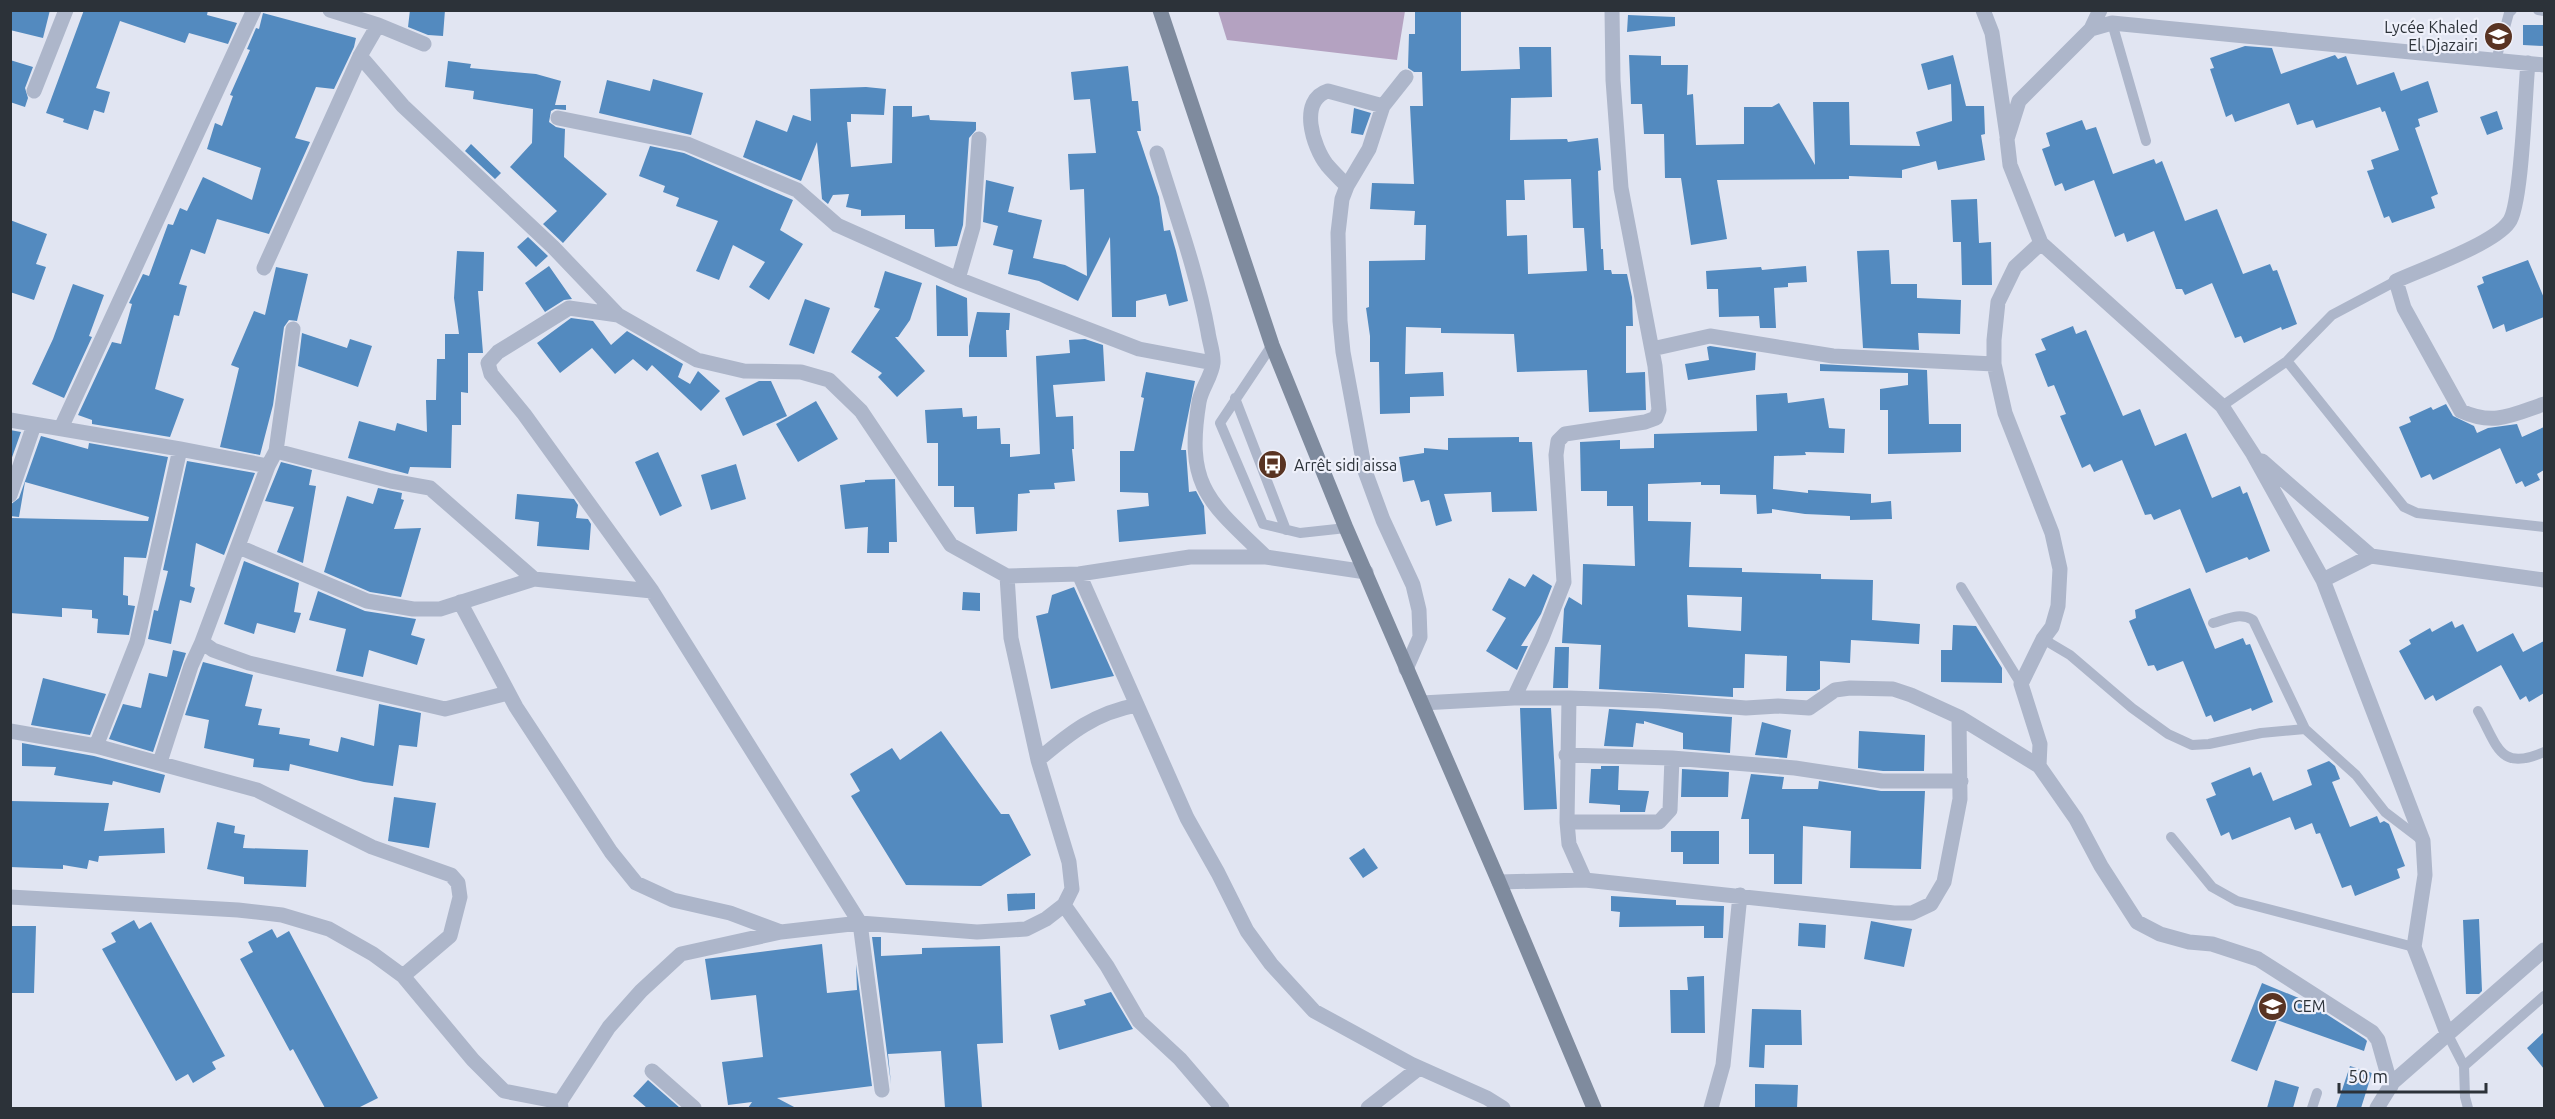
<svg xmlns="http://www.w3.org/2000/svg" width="2555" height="1119" font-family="Ubuntu,sans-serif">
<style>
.green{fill:#b4a2c1}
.building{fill:#538abf;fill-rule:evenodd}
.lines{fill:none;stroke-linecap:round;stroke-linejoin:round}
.lane{stroke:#adb6ca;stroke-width:10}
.street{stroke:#adb6ca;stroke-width:15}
.secondary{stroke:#7f8b9e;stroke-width:15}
.labels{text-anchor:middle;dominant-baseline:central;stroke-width:4.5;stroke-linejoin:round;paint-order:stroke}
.poi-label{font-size:16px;fill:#2c3239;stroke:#eef0fa;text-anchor:start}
</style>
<rect width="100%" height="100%" fill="#e1e5f2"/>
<path class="green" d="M1218 11V10L1405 11 1397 60 1227 40Z"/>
<path class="building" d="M10 10H50L43 38 10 30Z
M84 10H208L207 15 237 23 228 44 189 33 185 43 120 21 96 88 110 92 104 113 94 110 88 130 63 122 64 119 46 113Z
M410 10H445L443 36 428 35 408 27Z
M1415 10H1461V71L1520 69 1519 47H1551L1552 97 1511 98 1510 140 1567 139 1568 142 1598 138 1601 170 1598 171 1601 249H1603L1604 270H1611L1612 274H1627L1632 297 1633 326H1626V373L1645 372 1646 410 1589 412 1587 370 1517 372 1514 334 1441 333V328L1406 327 1405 374 1443 372 1444 396 1410 397V413L1380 414 1379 362H1370V336L1366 308 1369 307V261L1425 260 1426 225H1414L1415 211 1370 209 1372 183 1414 184 1410 106H1423L1422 72H1414L1408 68 1409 34H1415ZM1571 179 1573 228H1584L1587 271 1528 274 1527 235 1507 236 1506 200H1525L1524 180Z
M263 13 356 38 354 47 334 89 316 87 295 138 310 142 269 234 217 219 205 254 191 249 179 284 187 286 179 316 174 315 155 389 184 399 170 437 92 424V420L78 415 112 342 121 344 132 304 129 303 143 274 149 276 168 224 173 225 180 208 187 211 203 177 252 200 261 168 207 149 215 123 222 126 233 96 230 95 250 50 247 49 256 28 259 29Z
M1628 15 1675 17V26L1627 32Z
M2523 25H2544V46L2523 45Z
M2245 46 2272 48 2281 74 2335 55 2338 59 2346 56 2357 85 2394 72 2401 91 2428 81 2438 112 2418 119 2420 126 2415 128 2438 194 2431 197 2435 208 2392 223 2389 216 2384 218 2367 171 2374 169 2371 160 2399 150 2385 111 2382 112 2380 107 2316 128 2313 120 2297 125 2289 103 2235 122 2232 114 2226 117 2210 69 2214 68 2210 58Z
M1629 55 1661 56V65H1688L1687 95 1693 94 1696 145 1744 144V107H1772L1779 103 1815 165 1813 102H1849L1850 145 1920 146 1916 132 1952 121 1951 84 1928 90 1921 64 1953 55 1966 106H1984L1985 134 1981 135 1985 160 1938 170 1936 161 1902 170V178L1849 176V179L1717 180 1727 239 1691 245 1681 178H1665L1664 134H1644L1642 104H1631Z
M10 60 33 67 25 88 28 98 25 107 10 102Z
M448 61 471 64 470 68 536 74 561 81 555 105H566V110L555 109 551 111 549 122 556 127 565 129 564 157 607 194 563 243 543 224 557 211 510 167 532 143 533 109 473 99 474 91 445 87Z
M1128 66 1132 101H1138L1141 131H1137L1159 197 1164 231 1170 230 1176 251 1188 301 1169 306 1166 294 1136 301V317H1112L1110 237 1078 301 1039 281 1008 274 1013 250 993 245 998 226 983 222 986 180 1014 187 1008 212 1042 220 1033 258 1065 265 1087 276 1084 189 1070 190 1068 154 1096 153 1090 99 1074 100 1071 72Z
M653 79 703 93 691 135 599 113 607 80 650 91Z
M866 87 886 89 884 115 851 114V122H847L851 167 892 163 893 106H912V117L929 115 930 120 976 122V130L969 138 963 225 957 246 935 247 934 229H905V215L861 216V210L846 207 849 194 833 195 828 204 822 199 817 142 801 181 743 157 756 120 787 132 793 115 811 121 810 89Z
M1354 108 1371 113 1363 135 1351 133Z
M2497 111 2503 129 2487 135 2480 117Z
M2082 120 2086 130 2096 127 2113 174 2154 159 2156 164 2162 161 2185 221 2217 209 2243 274 2270 264 2273 271 2277 270 2297 324 2282 330 2281 327 2244 343 2241 336 2235 338 2212 283 2185 295 2182 289H2176L2154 231 2127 242 2124 233 2115 237 2094 180 2065 191 2062 183 2055 186 2042 149 2050 146 2046 133Z
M471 144 501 173 495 179 465 151Z
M650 146 684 153 793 200 780 230 803 244 769 300 749 287 765 262 733 245 719 280 696 271 718 221 676 206 679 198 663 192 665 186 639 176Z
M1977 199 1979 243 1991 242 1992 285H1962L1961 242H1953L1951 200Z
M10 220 47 234 36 264 46 267 34 300 10 292Z
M528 237 548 256 536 267 517 247Z
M1889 250 1891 284H1917V298L1961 300 1960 334 1918 333 1919 350 1863 348 1857 251Z
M457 251 484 252 483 291H478L483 353H468V393L461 392V425H452L451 468 410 467 408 474 348 458 359 421 395 431 397 423 427 432 426 400H436L437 359H445V334H459L454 298Z
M2528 260 2544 298V317L2506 332 2504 324 2493 329 2477 286 2484 283 2482 277Z
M549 266 572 299 564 300 545 312 525 283Z
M1806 266 1807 282 1788 283V287L1774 288 1776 328H1760L1759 316 1719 317 1718 289H1707L1706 271 1761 267 1762 270Z
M276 267 308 274 297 321 289 320 284 327 273 405 260 455 220 447 239 368 231 365 254 311 265 315Z
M885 271 922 283 910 320 898 337H895L925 371 897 397 878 377 882 373 851 352 880 309 874 307Z
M73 284 104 295 89 336 92 337 64 398 32 384 53 339Z
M936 285 967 298 968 336H937Z
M805 299 830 308 814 354 789 345Z
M977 312 1010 313 1009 330H1006L1007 357H969V346Z
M571 318 593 321 611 345 627 331 683 364 678 377 690 384 698 371 720 391 701 411 652 365 647 371 633 359 615 374 592 348 560 373 537 343Z
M2073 326 2076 334 2086 330 2123 416 2140 409 2155 446 2186 433 2212 498 2240 486 2243 494 2247 492 2270 551 2249 560 2247 557 2206 573 2180 509 2154 520 2151 514 2145 515 2122 460 2094 472 2090 464 2082 468 2060 416 2066 414 2054 385 2048 387 2035 354 2046 350 2041 339Z
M302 333 347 348 350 339 372 346 358 387 298 366Z
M1085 339 1103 345 1105 381 1053 385 1056 417 1073 416 1074 449H1072L1075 481 1054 483 1055 489 1029 490 1030 493 1018 494 1017 531 976 534 974 507H954V486H938V443H927L925 410 962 408 963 417 977 416V429L1000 428 1001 444H1010V457L1040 454 1036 356 1070 353 1069 340Z
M1710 346 1756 353 1755 370 1688 380 1685 364 1709 360 1707 347Z
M1820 364 1927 370 1929 424H1961V452L1888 454V410H1880V389L1908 385V373L1820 371Z
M1146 372 1195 381 1181 450H1186L1189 492 1196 491 1204 506 1206 534 1119 542 1117 510 1149 506 1148 493 1120 492V451H1134L1144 398 1141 397Z
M759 381H771L787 416 743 436 725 398Z
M1787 393 1788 403 1824 398 1829 428 1845 429 1844 453 1805 452 1806 455 1774 456 1773 489 1808 493V490L1871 494V503L1891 501 1892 519 1850 520V516L1805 514 1772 509V513L1757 514 1756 495 1720 494V485H1701V482L1648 484V521L1691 522 1689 567 1742 568V572L1821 574V579L1873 580 1872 620 1920 624 1919 644 1851 640 1850 663 1820 661V689L1816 691H1786L1787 656 1745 654 1744 688H1733V697L1599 689 1601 645 1562 643 1564 609 1569 597 1582 605 1583 564 1635 566 1633 506H1607V491H1581L1580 442 1620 440V449L1654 448V434L1757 431 1756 395ZM1687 595 1742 597 1741 631 1688 627Z
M816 401 838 439 798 462 776 424Z
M2446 404 2453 416 2474 426 2477 433 2488 428 2517 424 2522 437 2544 427V470L2537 474 2540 480 2525 487 2522 481 2516 484 2500 448 2433 480 2430 474 2421 478 2399 427 2411 422 2409 417 2431 407 2433 410Z
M10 430 21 432 10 463Z
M41 436 88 449 89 443 168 457 146 558 124 557 123 595 128 596V605L135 606 129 635 97 633 98 619 92 618V610L62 608V617L10 613V518L148 521 149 517 25 482 19 517 10 516V505L19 498Z
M1519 437V442H1532L1537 511 1492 512 1491 492 1444 494 1452 521 1436 526 1429 500 1421 502 1414 480 1403 482 1399 457 1424 453V448L1448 450V438Z
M658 452 682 506 660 516 635 462Z
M187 461 255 473 224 555 196 543 190 586 195 588 191 603 180 600 171 644 148 639 154 610 158 611 168 571 163 570Z
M281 462 312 470 309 485 316 486 303 563 277 552 294 507 265 501Z
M736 464 746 499 711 510 701 475Z
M895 479 897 542H889V553H867L868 527 845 529 840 485 865 482V480Z
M378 488 402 493 401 499 404 500 394 529 421 528 401 597 370 592 324 572 347 496 373 504Z
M517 494 574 499 578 505 576 518 588 519 591 524 589 550 537 546 539 522 515 519Z
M244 561 299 583 294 612 301 613 295 633 257 623 254 634 224 624Z
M1533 574 1552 586 1541 614 1521 646H1528L1517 670 1486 651 1506 618 1492 610 1509 578 1525 587Z
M1074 587 1114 676 1051 689 1036 616 1048 613 1052 595Z
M2190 588 2215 649 2243 638 2246 645 2250 644 2273 702 2252 711 2251 708 2214 722 2211 715 2206 717 2183 661 2157 671 2154 665 2148 666 2129 621 2136 618 2135 610Z
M318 591 365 611 416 619 411 635 425 639 417 665 369 650 363 677 336 671 346 629 309 620Z
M963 592 980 593V611L962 610Z
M2452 621 2455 628 2463 624 2477 652 2513 633 2523 652 2544 641V693L2529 702 2526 696 2520 700 2501 665 2436 701 2433 695 2425 700 2399 651 2411 644 2409 640 2430 628 2432 632Z
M1953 625 1976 626 2002 668V683L1941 682V650H1952Z
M1555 647H1569L1568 688H1553Z
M173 650 186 653 153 752 109 739 123 704 141 708 149 673 167 677Z
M203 662 253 675 245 706 262 709 258 725 280 728 279 734 310 739 309 745 338 752 341 737 374 746 379 704 421 713 417 747 399 745 393 786 364 782 290 764 289 771 253 767 254 759 204 748 209 720 185 715Z
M43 678 106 694 90 735 31 725Z
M1520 708H1551L1557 809 1524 810Z
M1609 709 1732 717 1730 753 1683 749V733L1644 721V724L1636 723 1633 747 1604 746Z
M1762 722 1791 730 1787 758 1755 755Z
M941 731 1001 814H1009L1031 855 981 886 906 885 851 796 860 791 850 774 892 748 900 760Z
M1859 731 1925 735 1924 771H1883L1858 768Z
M22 743 94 756 165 775 160 793 113 781 112 785 54 775 56 767 22 766Z
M2329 761 2335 766 2340 779 2332 782 2350 827 2377 816 2380 823 2384 821 2389 824 2405 866 2397 869 2400 878 2355 896 2351 885 2342 888 2320 833 2316 834 2312 823 2295 830 2290 817 2232 840 2229 832 2221 836 2206 799 2216 795 2211 783 2250 767 2253 776 2261 772 2273 801 2312 785 2307 770Z
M1601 766H1619L1618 790 1649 791 1645 812H1620V805L1589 803 1591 769H1601Z
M1682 769 1729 772 1728 797H1681Z
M1751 774 1784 777 1782 789H1818L1819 781 1881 791H1925L1921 869 1850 868 1851 831 1803 826 1802 884H1774V854H1749V819H1741Z
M394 797 436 803 429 848 388 841Z
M10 801 109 803 104 831 164 828 165 853 99 856 98 862 89 860 87 869 63 865V869L10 867Z
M217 822 235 826 234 833 245 835 243 848 308 850 306 887 244 884V877L207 869Z
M1671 831H1719V864H1683V852H1671Z
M1364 848 1378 868 1363 878 1349 858Z
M1035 893V909L1008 911 1007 894Z
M1611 896 1676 900V905L1724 906 1723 938H1704V926L1619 927 1620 912 1611 911Z
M2479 919 2482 991 2479 994H2466L2463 920Z
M134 920 139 929 151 922 225 1056 212 1062 216 1069 193 1083 188 1074 176 1081 102 949 116 942 111 933Z
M1871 921 1912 929 1904 967 1864 959Z
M1799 923 1826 925 1825 948 1798 946Z
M10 926H36L34 993H10Z
M272 929 277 938 289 931 378 1098 358 1108H325L293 1049 290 1051 240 959 253 952 248 942Z
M872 937H881V956L922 954V948L1000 946 1003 1043 977 1044 982 1108H945L941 1051 888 1054 891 1084Z
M822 944 827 993 857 990 856 964 872 1086 777 1098 796 1108H748L752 1102 728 1105 722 1062 763 1057 756 995 711 1000 705 959Z
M1704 976 1705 1033H1671L1670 990H1688L1687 977Z
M2262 983 2306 1001 2365 1039 2367 1041 2364 1051 2277 1020 2257 1071 2231 1061Z
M1111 992 1133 1029 1059 1050 1050 1015 1086 1005 1084 1000Z
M1752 1009 1801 1010 1802 1045H1765L1764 1068 1749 1067Z
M2544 1032V1069L2527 1048Z
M2350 1066 2372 1073 2361 1108H2336Z
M648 1080 680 1108H647L633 1096Z
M2275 1080 2299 1087 2293 1108H2267Z
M1755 1084 1798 1085 1797 1108H1755Z"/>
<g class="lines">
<path class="lane" d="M2538 10 2544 11
M2112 23 2146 141
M2496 60 2509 13 2512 10
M1272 345 1220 423 1263 524 1300 533 1346 528
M2287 361 2404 507 2417 513 2544 527
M1235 398 1286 530
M2222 406 2287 361 2332 315 2396 281
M1961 587 2021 684
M2213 623C2227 619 2240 612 2253 620L2305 729
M2043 639 2070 655 2132 708 2168 734 2192 745 2209 744 2261 733 2305 729 2356 775 2385 812 2423 841
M2478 711C2498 746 2499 772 2544 752
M2171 837 2212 887 2237 901 2414 947
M2447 1033 2464 1066 2465 1097 2468 1108
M2464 1066 2544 996
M2312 1108 2317 1093"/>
<path class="street" d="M330 10 378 25 424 44
M1983 10 1992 33 2007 136
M2091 29 2100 10
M360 56 403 106 553 247 618 315
M2528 63C2525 90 2522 206 2509 222 2494 244 2422 269 2396 281L2404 308 2461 411C2494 426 2512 415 2544 404
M1406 77 1383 106 1369 149 1347 186 1342 199 1338 233 1340 321 1343 352 1365 471 1383 520 1413 585 1419 610 1420 637 1406 669
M34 91 66 10
M558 118 687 144 797 190 837 225 958 279 1139 349 1213 363
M1157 153C1175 212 1197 271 1208 332 1209 341 1214 354 1213 363 1212 376 1201 389 1199 402 1185 487 1209 502 1266 557
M1347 186C1340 179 1333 172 1327 165 1313 147 1298 100 1328 91L1383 106
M264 268 360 56 378 25
M958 279 973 227 979 139
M293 329 276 451 268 466 202 642 213 650 249 663 445 709 508 693
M1652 349 1710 336 1833 356 1994 364
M10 420 180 449 268 466
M61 428 254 10
M2262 461 2371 556
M10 495 34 425
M239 547 367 601 413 609H440L534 579 430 488 391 481 276 451
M1079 574 1187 818 1218 873 1247 931 1271 964 1314 1011 1411 1064 1487 1098 1503 1108
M534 579 652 591
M2323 580 2371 556 2544 580
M460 602 516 707 611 852 636 883 673 900 730 913 781 932
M1514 698 1542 638 1564 582 1556 455 1558 441 1565 434 1645 422 1656 418 1659 410 1655 366 1621 188 1613 80 1612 10
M1569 698 1567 822 1569 844 1585 880
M1422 703 1514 698H1569L1659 701 1746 708 1778 706 1809 708 1835 690 1850 688 1893 689 1911 695 1959 717 2039 766 2076 819 2101 866 2137 922 2160 934 2189 942 2212 944 2258 959 2372 1032 2378 1040 2391 1086
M10 731 96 746 137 642 180 449
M96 746 257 790 372 847 451 875 458 883 460 897 450 936 403 976
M1566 755 1672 758 1795 768 1882 781H1961
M1038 760C1071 732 1095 713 1137 705
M160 762 191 666 202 642
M2039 766 2040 744 2021 684 2043 639 2052 627 2058 606 2060 569 2052 533 2005 413 1994 364V340L1998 302 2015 267 2041 243
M1567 822H1659L1670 810 1672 758
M1499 882 1585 880 1894 913H1912L1931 904 1944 882 1960 799 1959 717
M10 897 238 910 282 915 329 929 373 954 403 976 473 1060 504 1091 560 1102 561 1108
M1064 905 1107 966 1139 1021 1180 1059 1222 1108
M2447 1033 2414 947 2425 875 2423 841 2323 580 2253 454 2222 406 2041 243 2010 165 2007 139 2019 101 2091 29 2112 23 2544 65
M652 1071 694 1108
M882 1090 860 923 652 591 524 414 491 374 488 363 498 352 569 308 618 315 697 360 744 371 801 372 829 380 861 411 951 545 1007 576
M560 1102 609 1027 641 991 681 954 781 932 860 923 977 932 1026 929 1046 919 1064 905 1072 889 1069 862 1038 760 1011 638 1007 576 1079 574 1190 557H1266L1366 572
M1368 1108 1419 1068
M1711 1108 1723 1065 1740 895
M2377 1108 2393 1082 2544 950"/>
<path class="secondary" d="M1160 10 1272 345 1346 528 1499 882 1594 1108"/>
</g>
<defs>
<symbol id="school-disc" viewBox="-11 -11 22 22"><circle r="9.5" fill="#593423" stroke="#eef0fa"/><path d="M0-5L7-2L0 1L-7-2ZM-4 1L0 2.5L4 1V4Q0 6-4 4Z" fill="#fff"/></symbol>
<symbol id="bus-disc" viewBox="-11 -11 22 22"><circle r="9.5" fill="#593423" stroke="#eef0fa"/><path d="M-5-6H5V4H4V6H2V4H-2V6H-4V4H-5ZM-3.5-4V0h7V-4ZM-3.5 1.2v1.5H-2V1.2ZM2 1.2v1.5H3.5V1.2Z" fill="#fff"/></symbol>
</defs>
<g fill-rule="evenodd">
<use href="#school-disc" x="2482" y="20" width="33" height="33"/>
<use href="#bus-disc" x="1256" y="448" width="33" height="33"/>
<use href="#school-disc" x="2256" y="990" width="33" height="33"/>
</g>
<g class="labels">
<g class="poi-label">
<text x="2478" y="27" text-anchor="end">Lycée Khaled<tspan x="2478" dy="18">El Djazairi</tspan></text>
<text x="1294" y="465">Arrêt sidi aissa</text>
<text x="2293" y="1006">CEM</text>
</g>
</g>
<rect width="2555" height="1119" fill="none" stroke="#2c3239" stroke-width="24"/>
<path d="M2339 1083v9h147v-9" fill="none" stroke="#2c3239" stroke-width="3"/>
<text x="2348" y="1083" font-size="18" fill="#2c3239" stroke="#eef0fa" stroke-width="4.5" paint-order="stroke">50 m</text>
</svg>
